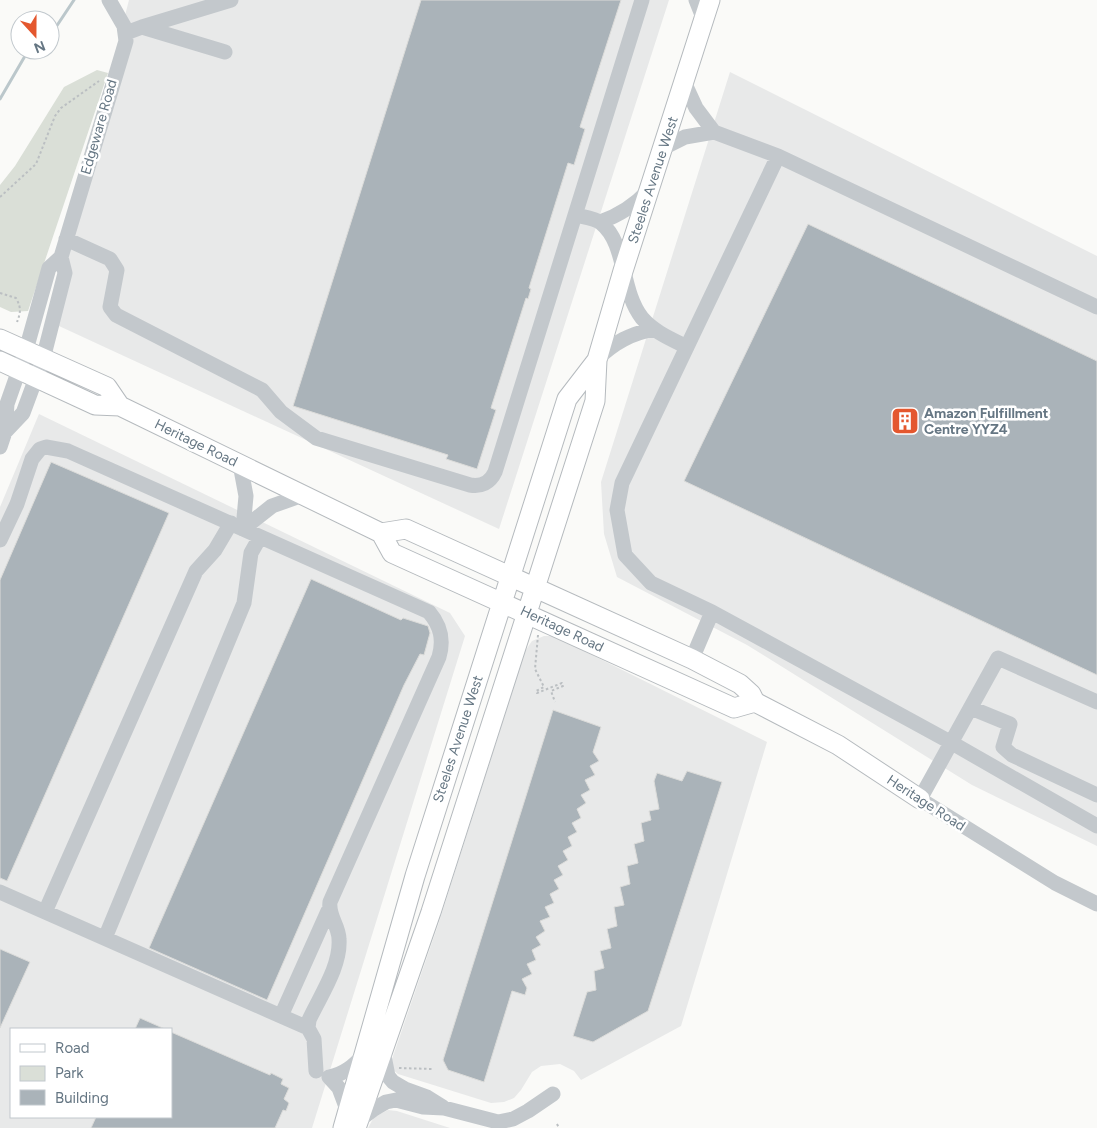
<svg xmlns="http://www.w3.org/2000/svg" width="1097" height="1128" font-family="Figtree,sans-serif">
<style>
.built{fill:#e8e9e9;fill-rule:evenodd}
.green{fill:#dadfd7}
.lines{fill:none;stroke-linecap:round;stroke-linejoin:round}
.stream{stroke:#bbc7cb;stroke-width:3}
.building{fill:#aab3b9;stroke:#dcdcda}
.major-casing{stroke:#b5babe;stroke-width:21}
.path{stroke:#bbbfc2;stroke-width:2;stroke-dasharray:2.5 2.5;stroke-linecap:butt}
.minor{stroke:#c3c8cc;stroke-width:15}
.major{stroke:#fff;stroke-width:19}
.labels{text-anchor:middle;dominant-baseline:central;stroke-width:5;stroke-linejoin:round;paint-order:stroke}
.street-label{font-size:14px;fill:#657683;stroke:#fff}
.poi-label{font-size:14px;font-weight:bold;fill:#657683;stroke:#fff;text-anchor:start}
</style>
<rect width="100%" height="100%" fill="#fafaf8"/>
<path class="built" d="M129 0H669L499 529 46 320Z
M730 72 1097 256V846L972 785 747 645 617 577 604 534 601 482Z
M39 414 450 613 465 636 312 1128H0V507ZM11 1029H171V1117H11Z
M544 636H554L767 742 681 1026 581 1080 574 1071 560 1064 541 1066 532 1072 521 1090 514 1098 504 1102 491 1103 398 1074 393 1070 391 1062 439 922 525 651 532 641Z
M388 1110 397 1111 450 1128H368L374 1117Z"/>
<path class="green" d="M97 70 108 73 28 311 11 312 0 307V185L15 166 64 87Z"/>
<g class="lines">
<path class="stream" d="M50 36 74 0
M0 99 25 56 34 50"/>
</g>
<path class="building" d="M421 0H621L580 127 585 129 574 165 568 163 529 288 531 289 528 299 526 298 491 408 496 410 477 469 446 459 448 455 293 406Z
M808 224 1097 361V675L684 481Z
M51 462 169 513 7 881 0 878V580Z
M311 579 401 620 403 618 428 626 430 633 424 655 420 654 404 685 267 1000 149 948Z
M553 710 601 727 593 752 599 761 590 766 595 775 585 780 590 790 581 795 586 803 577 809 581 818 572 823 577 832 568 837 572 846 563 851 568 860 558 866 563 875 554 880 559 889 550 894 554 903 545 907 550 917 540 921 545 931 536 937 541 945 532 950 536 960 527 964 532 974 522 979 527 988 525 995 512 991 484 1082 448 1070 443 1060Z
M687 771 722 782 648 1011 593 1042 573 1036 587 992 596 990 594 971 604 968 600 951 611 948 607 929 617 926 614 907 624 905 620 887 630 884 627 866 638 863 634 844 644 841 641 823 651 820 649 811 659 809 654 781 657 773 682 781Z
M0 949 30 962 0 1028Z
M140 1018 165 1029H135Z
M171 1032 270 1075 271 1073 283 1079 281 1084 289 1088 284 1099 289 1103 286 1111 283 1110 275 1128H91L96 1117H171Z"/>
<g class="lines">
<defs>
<path id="major" d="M0 339 107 387 120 406
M0 361 95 405 120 406 381 533 392 553 734 708 755 702
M381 533 406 529 692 659 740 684 751 694 755 702 838 745 920 799
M343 1128 415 876 567 399 597 360
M356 1128 431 912 595 401 597 360 623 271 710 0"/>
</defs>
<use href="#major" class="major-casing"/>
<path class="path" d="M0 197 36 164 55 116 61 108 99 81
M0 293 16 298C21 307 21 312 17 322
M538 635 535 669 544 687 536 691 537 693 562 683 563 686 551 691 555 702
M399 1068 432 1069
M557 1124 559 1128"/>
<path class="minor" d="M696 0 704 20
M142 27 231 0
M126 33 142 27 225 52
M684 82 696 108 714 132
M663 148 685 137 714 132 778 156
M575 215C583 217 595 218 601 223 627 244 620 290 642 318 654 332 671 339 687 347
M600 222C620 215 634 206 648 191
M66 239 110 259 117 270 110 307 116 315 262 390 281 412 316 438 470 485C481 487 490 483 495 472L642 0
M1097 307 778 156 622 483 617 510 625 555 651 583 712 612 952 743 1097 826
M597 359C615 342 630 334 654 329
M5 432 23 413 43 359 65 273 61 257
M0 447 5 432 7 404 26 350 49 268 61 257 126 41 124 26 109 0
M240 464 246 496 243 529
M243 529 272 506 303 495
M0 540 17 504 32 459 40 449 46 447 68 451 429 612C441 626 444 640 439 657L330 902C328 916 339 926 339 939 341 966 320 996 309 1020L308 1028 314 1039 316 1071
M692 659 712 612
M1097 702 998 658 920 799 1055 883 1097 904
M971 708 1010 724 1003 747 1012 755 1097 795
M0 892 308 1028
M45 912 196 571 215 550 231 523
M105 938 244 603 251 553 260 537
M281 1016 328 911
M383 1051 388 1076 393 1082 405 1089 427 1097 443 1107
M329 1077C345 1074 353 1066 364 1055
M329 1077 339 1088 348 1112
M358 1121 374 1109 386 1102 396 1100 423 1107 444 1108 498 1122 513 1119 528 1111 553 1094"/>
<use href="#major" class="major"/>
</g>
<defs>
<symbol id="building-square" viewBox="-11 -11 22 22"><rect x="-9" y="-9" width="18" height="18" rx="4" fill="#e4572e" stroke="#fff"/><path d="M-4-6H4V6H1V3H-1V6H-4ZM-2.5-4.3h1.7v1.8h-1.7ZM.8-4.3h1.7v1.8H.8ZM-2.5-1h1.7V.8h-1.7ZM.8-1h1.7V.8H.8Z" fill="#fff"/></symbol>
</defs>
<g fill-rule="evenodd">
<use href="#building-square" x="889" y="405" width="32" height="32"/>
</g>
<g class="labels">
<g class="street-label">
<text transform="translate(99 127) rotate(-74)">Edgeware Road</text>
<text transform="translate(653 180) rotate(-72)">Steeles Avenue West</text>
<text transform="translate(196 443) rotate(26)">Heritage Road</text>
<text transform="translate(562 629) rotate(25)">Heritage Road</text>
<text transform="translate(458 739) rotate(-72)">Steeles Avenue West</text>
<text transform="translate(926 803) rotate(33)">Heritage Road</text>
</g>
<g class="poi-label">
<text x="924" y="413">Amazon Fulfillment<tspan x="924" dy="16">Centre YYZ4</tspan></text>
</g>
</g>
<rect x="10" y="1028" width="162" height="90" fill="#ffffff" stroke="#c1c8cd"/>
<rect x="20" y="1044" width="25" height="8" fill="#ffffff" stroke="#c1c8cd"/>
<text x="55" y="1053" font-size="15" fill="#657683">Road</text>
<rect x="20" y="1066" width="25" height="15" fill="#dadfd7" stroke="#c1c8cd"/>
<text x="55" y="1078" font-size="15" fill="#657683">Park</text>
<rect x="20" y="1090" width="25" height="15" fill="#aab3b9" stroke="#c1c8cd"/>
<text x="55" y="1103" font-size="15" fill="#657683">Building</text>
<g transform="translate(35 35) rotate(159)"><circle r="24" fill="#ffffff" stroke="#c1c8cd"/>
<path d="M0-4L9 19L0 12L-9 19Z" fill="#e4572e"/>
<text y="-8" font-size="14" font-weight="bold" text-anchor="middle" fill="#657683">N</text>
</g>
</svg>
